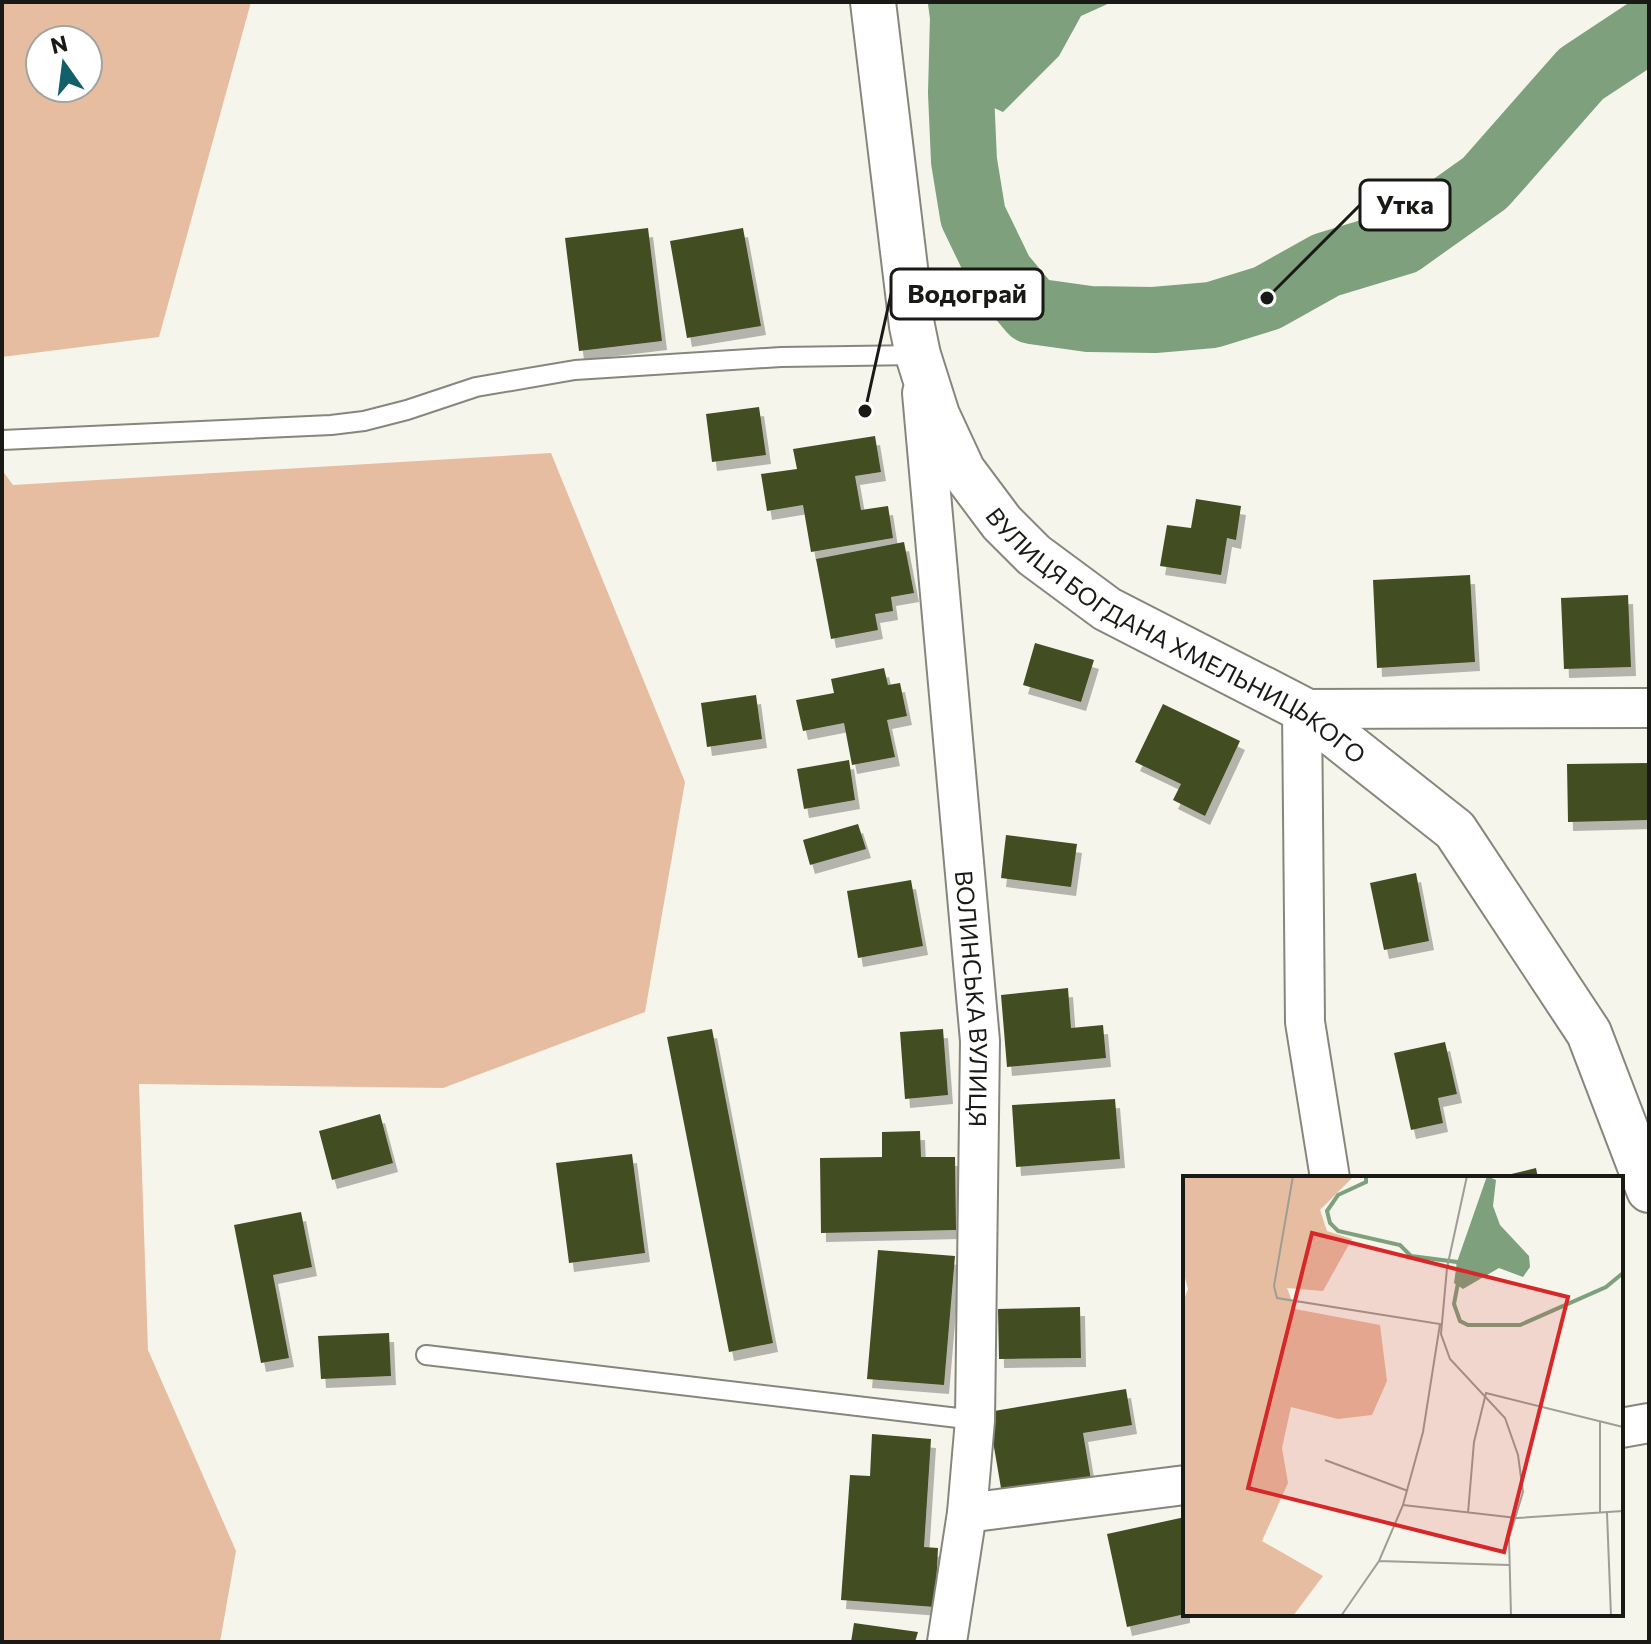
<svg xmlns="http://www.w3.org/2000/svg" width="1651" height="1644" font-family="Commissioner,sans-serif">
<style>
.green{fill:#e7bda1;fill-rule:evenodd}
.water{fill:#7ea07c}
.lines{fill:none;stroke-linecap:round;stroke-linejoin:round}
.river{stroke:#7ea07c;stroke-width:66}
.building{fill:#424d24;filter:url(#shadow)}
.lane-casing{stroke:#87867d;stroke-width:22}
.street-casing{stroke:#87867d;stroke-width:42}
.secondary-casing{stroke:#87867d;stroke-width:48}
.lane{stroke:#fff;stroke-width:18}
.street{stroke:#fff;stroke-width:38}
.secondary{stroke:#fff;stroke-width:44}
.labels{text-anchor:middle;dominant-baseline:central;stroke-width:8;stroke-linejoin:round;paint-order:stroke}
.street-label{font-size:24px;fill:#191916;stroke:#fff}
.inset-river{fill:none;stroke:#7ea07c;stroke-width:4}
.inset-road{fill:none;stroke:#9e9d96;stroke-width:2}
.view{fill:#d62828;fill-opacity:0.15;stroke:#d62828;stroke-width:4}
.inset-edge{fill:none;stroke:#191916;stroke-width:4}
.leader{fill:none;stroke:#191916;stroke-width:3}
.callout-dot{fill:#191916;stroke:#fff;stroke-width:3}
.callout{fill:#fff;stroke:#191916;stroke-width:3}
.callout-label{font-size:26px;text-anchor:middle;font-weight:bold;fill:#191916}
</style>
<defs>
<filter id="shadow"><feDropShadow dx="5" dy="9" stdDeviation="0" flood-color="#0004"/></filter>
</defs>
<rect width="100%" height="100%" fill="#f6f5eb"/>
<path class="green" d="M2 2H251L159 337 2 357ZM40 40H88V88H40Z
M551 453 685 782 645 1012 443 1088 139 1084 148 1350 236 1551 220 1642H2V470L13 485Z"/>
<path class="water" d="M931 2H1112L1081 16 1059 56 1003 112 961 93 938 88Z"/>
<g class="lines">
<path class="river" d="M961 2 963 17 961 93 964 161 973 216 1001 274 1032 311 1089 319 1154 320 1212 315 1267 298 1326 265 1402 242 1485 183 1581 74 1649 29"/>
</g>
<path class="building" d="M648 228 662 341 579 351 565 238Z
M743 228 761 326 687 338 670 241Z
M759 407 766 455 712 462 706 414Z
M875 436 881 472 855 476 861 510 888 506 893 538 811 552 803 505 767 511 761 474 797 469 793 449Z
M1196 499 1241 506 1236 540 1227 538 1221 575 1160 566 1167 525 1191 528Z
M904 542 914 593 891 597 893 611 875 614 878 630 831 639 816 559Z
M1470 575 1475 662 1377 668 1373 580Z
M1628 595 1631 667 1564 669 1561 598Z
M1035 643 1094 660 1081 702 1023 685Z
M884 668 888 685 900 683 907 716 887 720 895 757 852 765 844 723 803 731 796 700 834 693 831 679Z
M756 695 762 739 707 747 701 703Z
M1163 704 1240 741 1205 816 1173 800 1181 784 1135 762Z
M849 760 855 800 804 809 797 769Z
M1649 763V820L1568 822 1567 764Z
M858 824 866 849 810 865 803 840Z
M1006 835 1077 844 1071 887 1001 878Z
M1416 873 1429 941 1384 950 1370 883Z
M911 880 923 946 858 958 847 891Z
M1068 988 1071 1028 1103 1025 1106 1058 1007 1067 1001 995Z
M712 1029 773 1343 729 1352 667 1037Z
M943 1029 948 1095 905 1099 900 1032Z
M1445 1042 1457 1094 1438 1098 1443 1123 1411 1130 1394 1053Z
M1115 1099 1120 1159 1016 1167 1012 1105Z
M380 1114 393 1163 332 1180 319 1131Z
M920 1131 921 1157H955L956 1230 821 1233 820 1158 882 1157V1132Z
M632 1154 645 1253 569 1263 556 1163Z
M1536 1168 1538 1178H1499V1177Z
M301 1212 312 1267 273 1275 289 1358 261 1363 234 1225Z
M878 1250 955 1256 944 1385 867 1379Z
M1080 1307 1081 1358 999 1359 998 1309Z
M389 1333 391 1376 321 1379 318 1336Z
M1126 1389 1132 1425 1083 1433 1091 1480 1002 1494 988 1412Z
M872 1434 931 1439 924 1547 938 1548 935 1607 841 1600 850 1475 870 1476Z
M1185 1517V1614L1127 1627 1107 1534Z
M854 1623 918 1632 915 1642H851Z"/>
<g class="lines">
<defs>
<path id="lane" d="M2 440 331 425 364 421 407 410 476 387 575 370 781 357 918 355
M426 1355 975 1420"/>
<g id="street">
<path id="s1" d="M922 393 980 1041 975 1420 967 1513 947 1642"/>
<path d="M1330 1178 1305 1022 1302 709 1649 708"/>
<path d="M1621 1428 1649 1423"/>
<path d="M967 1513 1185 1485"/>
</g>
<g id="secondary">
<path id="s2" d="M873 2 912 326 918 355 937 415 963 471 1002 523 1034 555 1107 609 1302 709 1455 830 1589 1033 1649 1190"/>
</g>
</defs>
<use href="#lane" class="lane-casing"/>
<use href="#street" class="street-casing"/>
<use href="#secondary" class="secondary-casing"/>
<use href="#lane" class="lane"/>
<use href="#street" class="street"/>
<use href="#secondary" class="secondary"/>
</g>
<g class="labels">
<g class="street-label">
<text stroke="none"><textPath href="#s2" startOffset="754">ВУЛИЦЯ БОГДАНА ХМЕЛЬНИЦЬКОГО</textPath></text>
<text stroke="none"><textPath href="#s1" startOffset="608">ВОЛИНСЬКА ВУЛИЦЯ</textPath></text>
</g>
</g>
<g transform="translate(1183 1176)">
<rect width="440" height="440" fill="#f6f5eb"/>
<path d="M0 0H171L137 34 144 55 169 63 140 115 104 112 112 133 197 149 204 205 189 239 155 243 108 231 99 272 105 307 79 365 140 400 110 440H0V126L5 113 0 95Z" fill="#e7bda1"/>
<path d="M304 0 313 4 310 30 317 49 346 80 347 91 340 101 316 92 280 113 271 107 274 86Z" fill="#7ea07c"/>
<path class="inset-river" d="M183 0V6L155 19 144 35 147 47 155 55 217 69 228 80 274 86 278 91 271 128 277 145 285 149H337L423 111 440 97"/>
<path class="inset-road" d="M110 0 91 110 94 122 257 148 240 256 220 329 196 385 158 440M284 0 264 92 258 158 267 183 322 242 335 279 340 316 326 362 328 440M417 245V337M142 284 225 315M220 329 334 342 440 335M285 337 291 266 303 217 440 251M424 337 428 440M196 385 326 389"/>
<path class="view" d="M129 57 385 121 321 376 65 312Z"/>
<rect width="440" height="440" class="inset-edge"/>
</g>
<path class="leader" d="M1267 298L1360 205M865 411L891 294"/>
<g class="callout-dot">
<circle cx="1267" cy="298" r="8"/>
<circle cx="865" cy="411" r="8"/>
</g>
<g class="callout">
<rect x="1360" y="180" width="90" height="50" rx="8"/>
<rect x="891" y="269" width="152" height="50" rx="8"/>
</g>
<g class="callout-label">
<text x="1405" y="214">Утка</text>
<text x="967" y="303">Водограй</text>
</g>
<rect width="1651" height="1644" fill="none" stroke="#191916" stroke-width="8"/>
<g transform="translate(64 64) rotate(346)"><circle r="38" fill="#ffffff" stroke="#a3a3a2" stroke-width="2"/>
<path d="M0-6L14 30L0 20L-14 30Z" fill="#13606b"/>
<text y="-12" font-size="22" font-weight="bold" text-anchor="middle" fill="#191916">N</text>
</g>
</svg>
